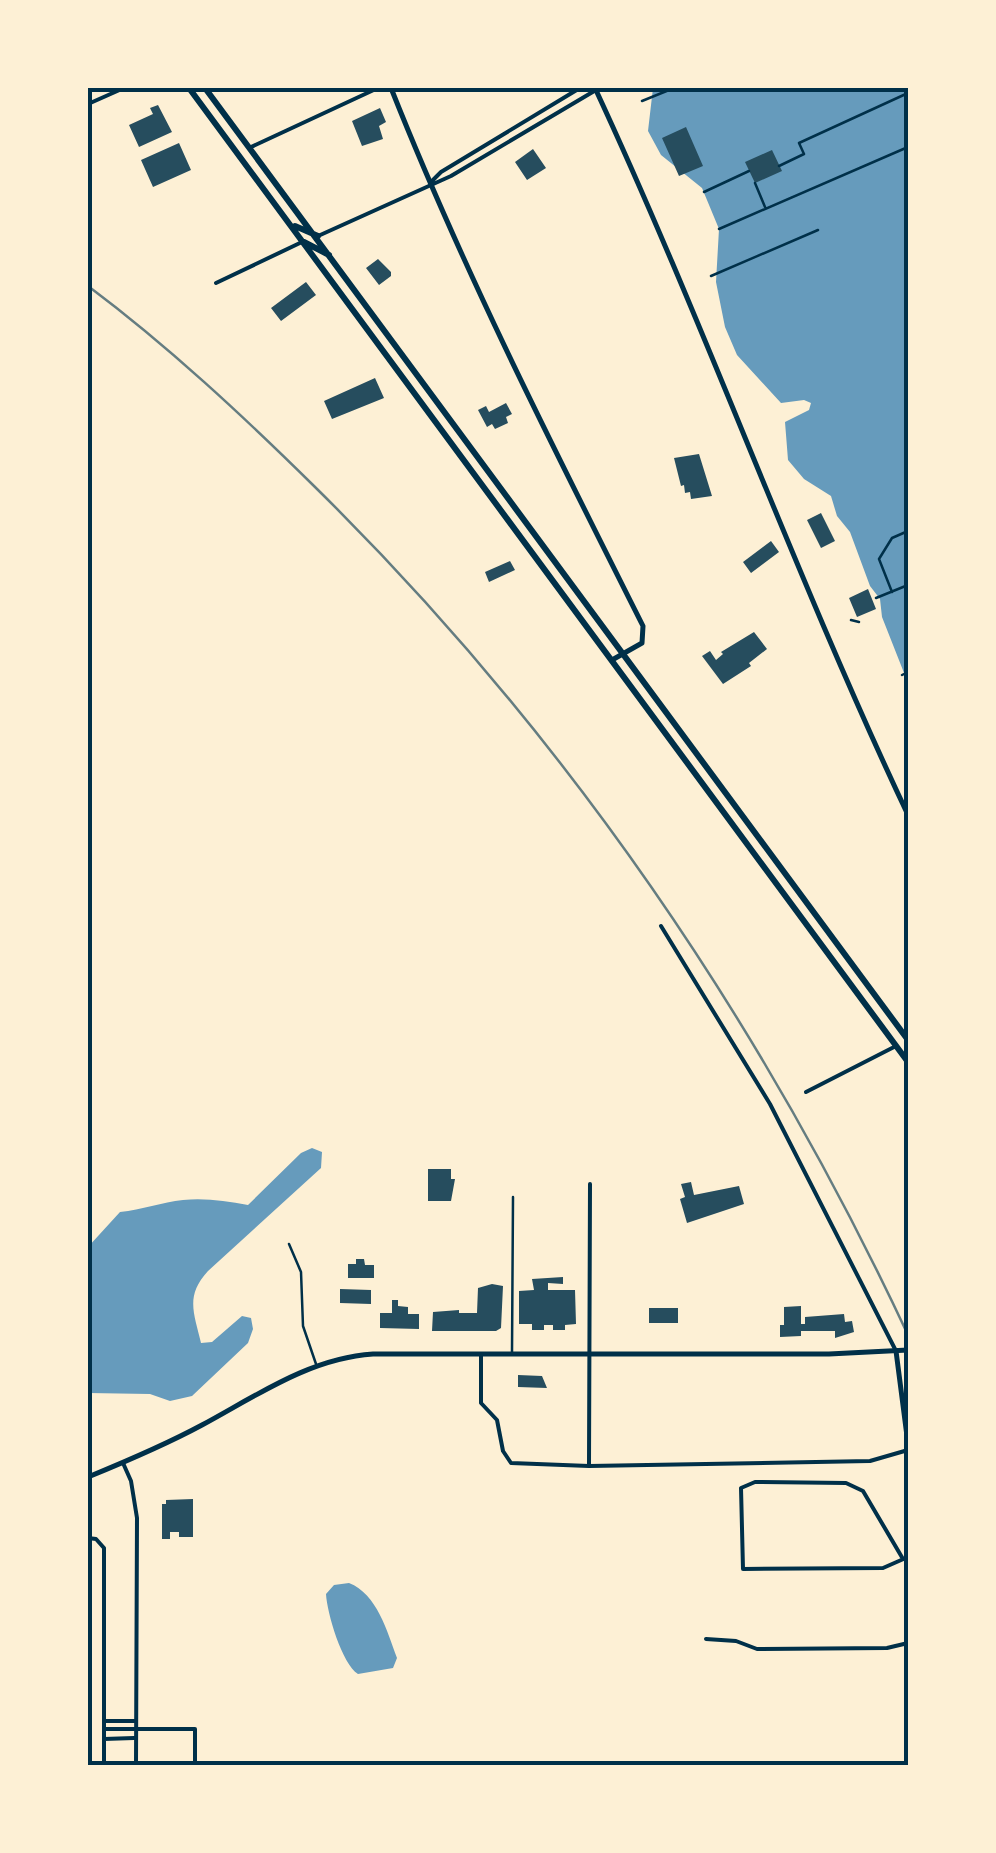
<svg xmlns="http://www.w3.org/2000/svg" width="996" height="1853" font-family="'Titillium Web',sans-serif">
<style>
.water{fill:#669bbc}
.building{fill:#264d5e}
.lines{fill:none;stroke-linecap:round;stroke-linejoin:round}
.path{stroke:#003049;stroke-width:2.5}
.service{stroke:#003049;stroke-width:2.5}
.minor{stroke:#003049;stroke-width:4}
.tertiary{stroke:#003049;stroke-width:5}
.primary{stroke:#003049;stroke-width:6}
.rail{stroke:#657d81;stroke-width:2.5}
.neatline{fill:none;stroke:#003049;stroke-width:4}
</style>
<rect width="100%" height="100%" fill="#fdf0d5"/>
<path class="water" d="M653 88H908V683L882 617 880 599 870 586 850 532 837 516 831 496 804 479 788 460 785 422 809 410 811 403 804 400 781 403 737 355 725 327 716 282 719 229 702 188 661 155 648 131Z
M312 1148 322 1152 321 1168 208 1271C185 1296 194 1313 201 1343L212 1342 242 1316 251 1318 253 1329 248 1343 192 1396 170 1401 150 1394 88 1393V1247L120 1212C142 1210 162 1202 183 1200 206 1198 226 1201 248 1205L301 1153Z
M349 1583C377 1594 387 1631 397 1658L393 1668 358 1674C342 1664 327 1613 326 1594L334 1585Z"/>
<path class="building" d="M158 105 172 132 139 147 129 125 153 114 150 108Z
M380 108 386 122 379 126 383 139 362 146 352 121Z
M686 127 703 166 679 176 662 138Z
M179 143 191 170 153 187 141 160Z
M533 149 546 168 527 180 515 162Z
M772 150 782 171 755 183 745 162Z
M378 259 391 272V276L379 285 366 268Z
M306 282 316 295 281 321 271 308Z
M375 378 384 398 332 419 324 401Z
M506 403 512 414 506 417 508 423 495 429 492 424 487 427 478 410 486 406 489 412Z
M699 454 712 496 691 499 690 492 685 493 684 485 681 486 674 458Z
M821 513 835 541 821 548 807 520Z
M771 541 779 552 751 573 743 562Z
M510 561 515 570 489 582 485 572Z
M868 589 876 609 857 617 849 598Z
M754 632 767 649 749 663 751 666 723 684 702 656 710 651 716 660 723 654 721 652Z
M428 1169H451V1179H455L451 1201H428Z
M691 1182 694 1195 739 1186 744 1204 687 1223 680 1199 685 1197 681 1184Z
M356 1259H364L365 1265H374V1278H348V1264H356Z
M563 1277V1284L548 1283V1290H575L576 1324 565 1325V1330H553V1325H544V1330H532V1324H519V1291L534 1290 532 1279Z
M492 1284 503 1286 501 1328 496 1331H432L433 1312 459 1310V1313H477L478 1288Z
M340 1289 371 1290V1304L340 1303Z
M392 1300H398V1306L408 1307V1314H419V1329L380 1328V1313H392Z
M801 1306V1324H805V1317L844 1314 845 1322 852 1321 854 1332 835 1338V1331H801V1336L780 1337V1325H784V1307Z
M649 1308H678V1323H649Z
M518 1375 542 1376 547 1388 518 1387Z
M193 1499V1537H179V1532H170V1539H162V1504H166V1500Z"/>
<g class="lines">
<path class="path" d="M642 101 674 88
M779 166 804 154 799 143 908 93
M755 183 765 207
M704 192 749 171
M719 229 908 147
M711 276 818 230
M892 592 879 559 892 538 908 531
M876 598 908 585
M851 620 859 622
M902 675 908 672"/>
<path class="service" d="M289 1244 301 1272 303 1326 316 1364
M512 1352 513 1197"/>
<path class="minor" d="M88 104 124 88
M251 147 378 88
M432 181 441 172 580 88
M318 236 451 176 596 90
M216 283 302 242
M661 926 770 1104 896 1351
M908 1084V1086
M806 1092 896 1046
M481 1354V1403L497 1420 503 1451 511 1463 589 1466 870 1461 908 1450
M123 1463 131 1481 137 1518 136 1766
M589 1466 590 1184
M88 1538 96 1539 104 1548V1766
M903 1559 863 1491 846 1483 755 1482 741 1488 743 1569 883 1568 908 1557
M706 1639 736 1641 757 1649 887 1648 908 1643
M104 1721H135
M106 1729H195V1766
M104 1739 134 1738"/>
<path class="tertiary" d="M391 88C464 272 554 449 643 626L642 643 612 660
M595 88C706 327 795 576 908 815
M896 1351 908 1444
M88 1477C127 1461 165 1445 202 1425 256 1396 310 1358 373 1354H829L908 1350"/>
<path class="primary" d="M189 88 908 1062
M205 88 908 1040
M295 226 318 236
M304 242 329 255"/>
<path class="rail" d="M88 286C168 346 242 415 314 486 563 731 760 1019 908 1335"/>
</g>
<rect width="996" height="1853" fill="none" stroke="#fdf0d5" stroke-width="180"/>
<rect x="90" y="90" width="816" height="1673" class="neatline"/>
</svg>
